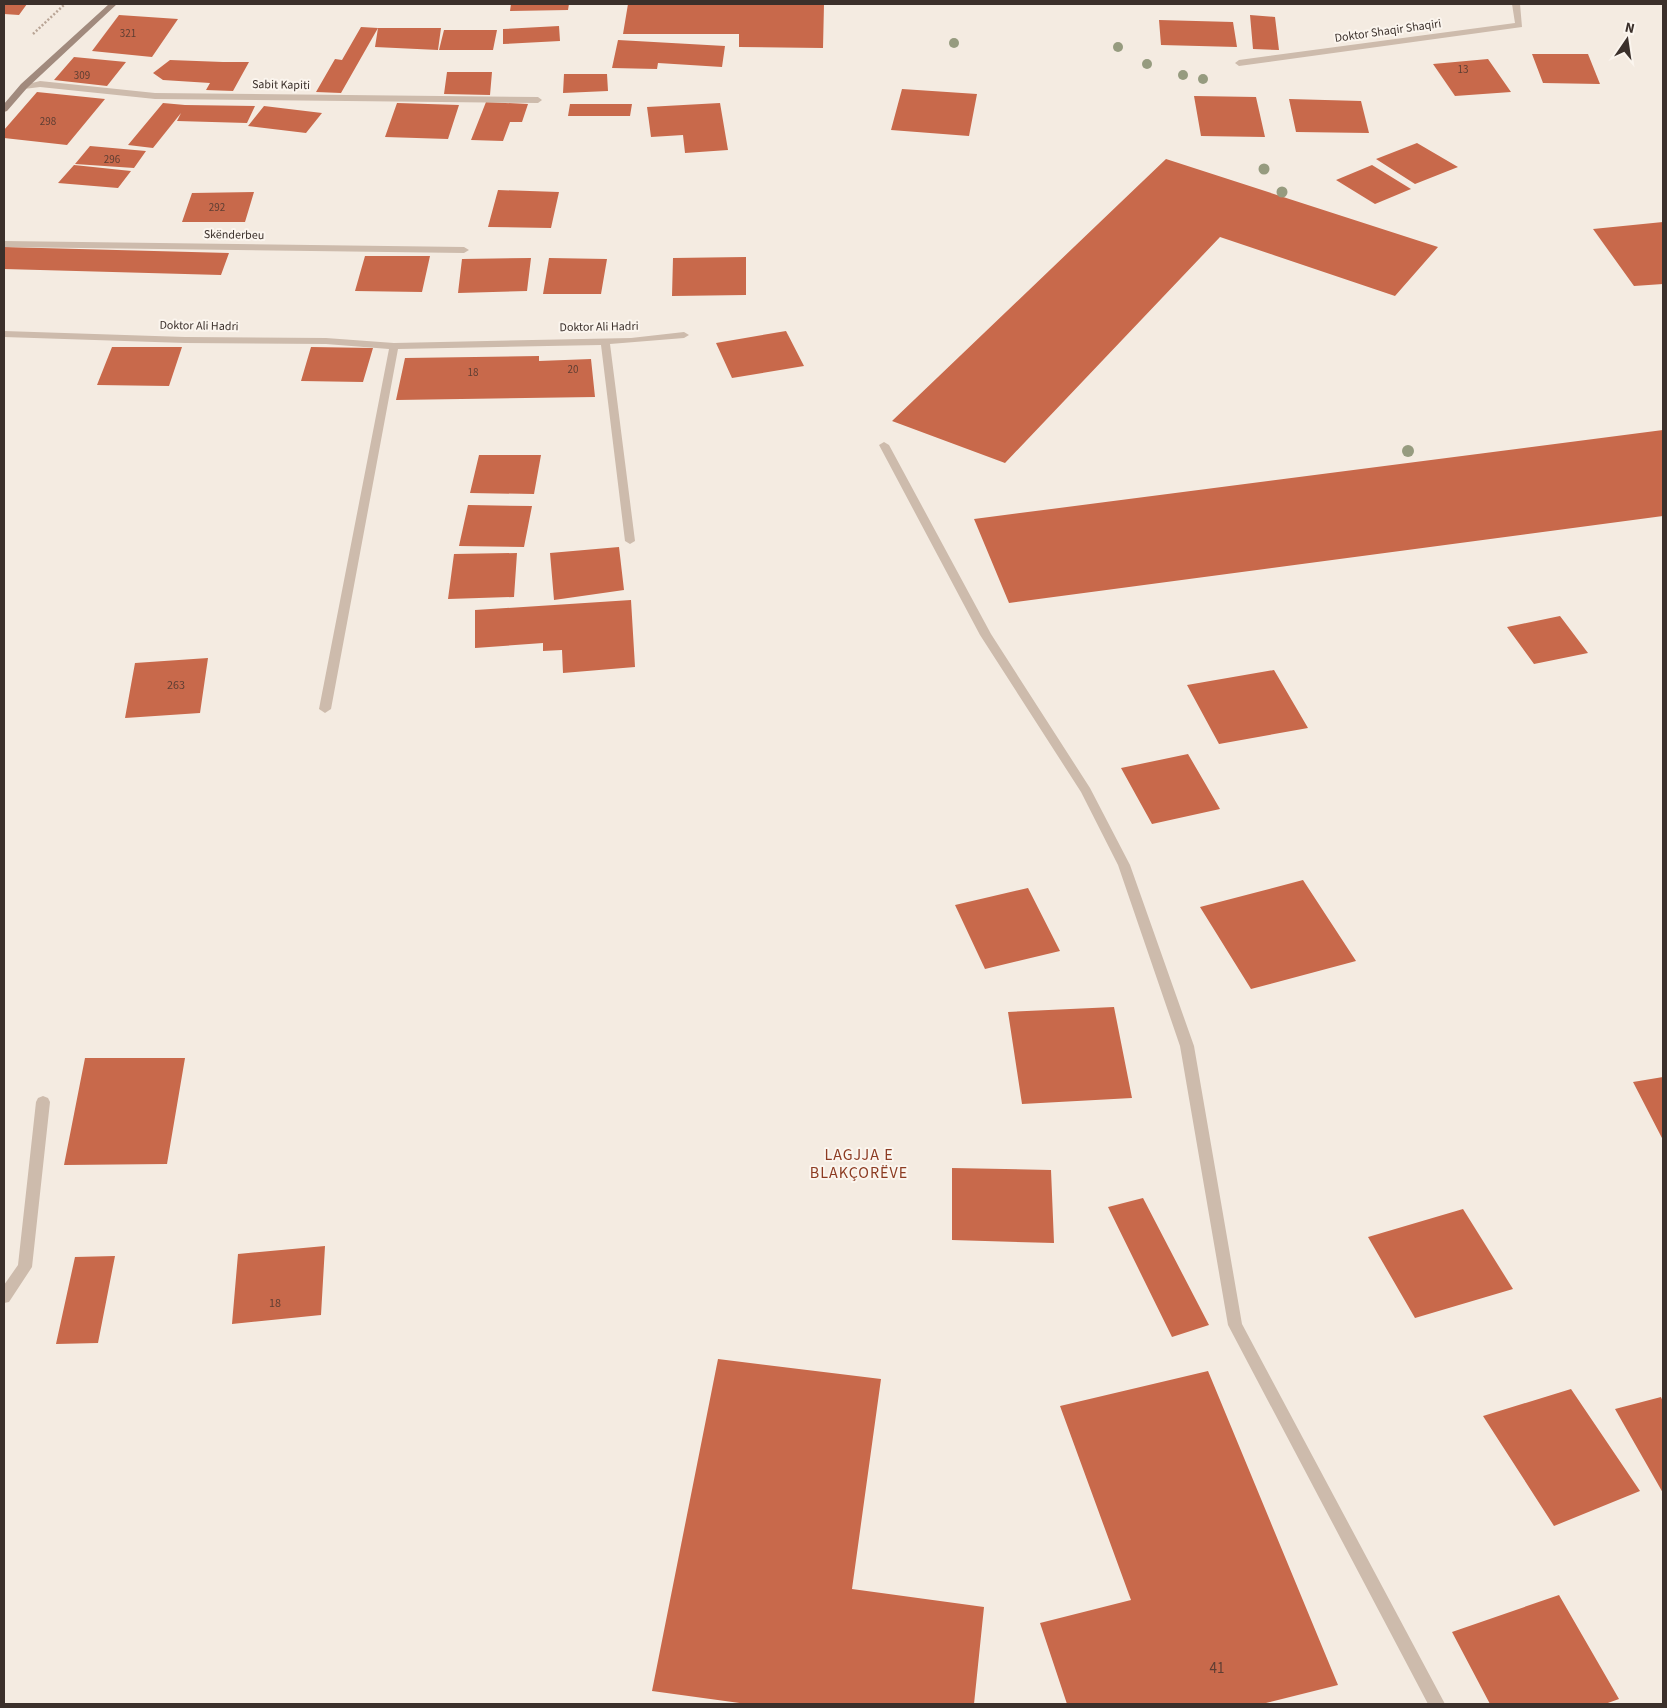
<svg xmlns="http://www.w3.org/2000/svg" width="1667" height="1708" font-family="'Source Sans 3',sans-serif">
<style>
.building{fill:#c8694b}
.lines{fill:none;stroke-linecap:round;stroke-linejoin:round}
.path{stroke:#b9a596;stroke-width:2.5;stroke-dasharray:2 2;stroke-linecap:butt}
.street{fill:#cdbbac;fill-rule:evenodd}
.secondary{fill:#a18a7d;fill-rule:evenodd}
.tree{fill:#969b7f}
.labels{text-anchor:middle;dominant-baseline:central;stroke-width:4;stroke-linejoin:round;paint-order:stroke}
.far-number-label{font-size:11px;fill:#5e3e33}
.far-street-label{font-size:12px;fill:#3b302b;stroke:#fbf5ee}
.number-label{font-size:12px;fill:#5e3e33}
.near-number-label{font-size:15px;fill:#5e3e33}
.neighbourhood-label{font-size:16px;letter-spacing:1px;fill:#8c3b22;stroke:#fbf5ee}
</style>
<rect width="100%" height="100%" fill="#f4ebe1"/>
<path class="building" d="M4 4H27L19 15 4 14Z
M511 4H569L568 10 510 11Z
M628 4H824L823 48 739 47V34H623Z
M119 15 178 19 152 57 92 51Z
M1250 15 1275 17 1279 50 1253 49Z
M1159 20 1233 22 1237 47 1161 45Z
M559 26 560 41 503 44V29Z
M361 27 378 28 341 93 316 92 335 59 342 60Z
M378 28H441L438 50 375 47Z
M444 30H497L493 50H439Z
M618 40 725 46 722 67 658 63 657 69 612 68Z
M1532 54H1588L1600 84 1543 83Z
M74 57 126 62 107 86 54 80Z
M1488 59 1511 92 1455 96 1433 64Z
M170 60 223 62H249L233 91 206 90 210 83 163 80 153 73Z
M447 72H492L490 95 444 94Z
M564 74H607L608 91 563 93Z
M902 89 977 94 969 136 891 130Z
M37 92 105 99 67 145 4 138V130Z
M1194 96 1256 97 1265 137 1201 136Z
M1289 99 1361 101 1369 133 1296 132Z
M486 102 528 104 522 122H510L503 141 471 140Z
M163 103 185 105 255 106 247 123 177 121 181 113 153 148 128 145Z
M397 103 459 105 448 139 385 137Z
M720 103 728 150 685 153 683 135 651 137 647 107Z
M570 104H632L630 116H568Z
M264 106 322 113 306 133 248 126Z
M1417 143 1458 167 1415 184 1376 159Z
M90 146 146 151 134 168 75 164Z
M1166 159 1438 247 1395 296 1220 237 1005 463 892 421Z
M74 165 131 171 118 188 58 183Z
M1372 165 1411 189 1375 204 1336 180Z
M498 190 559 192 551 228 488 227Z
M254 192 245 222H182L192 193Z
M1663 222V284L1634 286 1593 229Z
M4 247 229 253 221 275 4 269Z
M365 256H430L422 292 355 291Z
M746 257V295L672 296 673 258Z
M531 258 527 291 458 293 462 259Z
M549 258 607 259 601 294H543Z
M786 331 804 366 732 378 716 343Z
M112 347H182L169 386 97 385Z
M311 347 373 348 363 382 301 381Z
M539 356V361L591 359 595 397 396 400 405 358Z
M1663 430V516L1009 603 974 519Z
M479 455H541L534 494 470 493Z
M468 505 532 506 524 547 459 546Z
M619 547 624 590 554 600 550 553Z
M517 553 514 597 448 599 454 554Z
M631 600 635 667 563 673 562 650 543 651V643L475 648V610Z
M1560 616 1588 653 1534 664 1507 627Z
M208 658 200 713 125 718 135 663Z
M1274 670 1308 728 1219 744 1187 685Z
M1188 754 1220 809 1152 824 1121 768Z
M1303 880 1356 961 1251 989 1200 907Z
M1028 888 1060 951 985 969 955 905Z
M1114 1007 1132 1098 1022 1104 1008 1012Z
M85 1058H185L167 1164 64 1165Z
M1663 1077V1140L1633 1082Z
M952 1168 1051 1170 1054 1243 952 1240Z
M1143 1198 1209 1325 1172 1337 1108 1207Z
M1463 1209 1513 1289 1415 1318 1368 1237Z
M325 1246 321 1315 232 1324 238 1254Z
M115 1256 98 1343 56 1344 75 1257Z
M718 1359 881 1379 852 1589 984 1607 974 1704H747L652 1691Z
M1208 1371 1338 1685 1262 1704H1067L1040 1623 1131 1600 1060 1406Z
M1571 1389 1640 1491 1554 1526 1483 1416Z
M1661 1397 1663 1402V1493L1615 1409Z
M1559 1595 1619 1699 1605 1704H1490L1452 1632Z"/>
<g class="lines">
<path class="path" d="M33 34 65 4"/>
<path class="street" d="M1512 4H1520L1522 27 1239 66 1235 63 1239 60 1515 23Z
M40 81 155 93 538 97 542 100 538 103 155 99 40 87 24 89 20 86Z
M4 241 464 247 469 250 464 253 4 247Z
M4 331 185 337 326 338 394 343 631 338 684 332 689 335 684 338 610 344 635 541 630 544 625 541 601 345 398 349 331 709 325 713 319 709 389 349 326 344 185 343 4 337Z
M884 442 889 445 991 634 1090 788 1130 865 1194 1046 1242 1324 1445 1704H1428L1228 1325 1180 1046 1118 865 1081 792 980 635 879 445Z
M43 1096 48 1098 50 1102 32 1267 9 1302 4 1303V1285L18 1265 36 1102 38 1098Z"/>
<path class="secondary" d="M109 4H117L27 88 7 111 4 112V104L21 84Z"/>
</g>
<g class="tree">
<circle cx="954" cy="43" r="5"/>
<circle cx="1118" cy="47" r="5"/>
<circle cx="1147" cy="64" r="5"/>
<circle cx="1183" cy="75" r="5"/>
<circle cx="1203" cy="79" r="5"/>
<circle cx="1264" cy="169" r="5.5"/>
<circle cx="1282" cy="192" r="5.5"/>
<circle cx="1408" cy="451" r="6"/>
</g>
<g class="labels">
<g class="far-number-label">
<text x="128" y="33">321</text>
<text x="1463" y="69">13</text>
<text x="82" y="75">309</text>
<text x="48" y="121">298</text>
<text x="112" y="159">296</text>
<text x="217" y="207">292</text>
<text x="573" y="369">20</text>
<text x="473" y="372">18</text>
</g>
<g class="far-street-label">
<text transform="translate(1388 31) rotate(-8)">Doktor Shaqir Shaqiri</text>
<text transform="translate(281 85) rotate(1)">Sabit Kapiti</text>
<text transform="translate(234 235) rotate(1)">Skënderbeu</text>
<text transform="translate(199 326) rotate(1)">Doktor Ali Hadri</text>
<text transform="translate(599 327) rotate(-1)">Doktor Ali Hadri</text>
</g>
<g class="number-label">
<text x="176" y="685">263</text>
<text x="275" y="1303">18</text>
</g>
<g class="near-number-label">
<text x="1217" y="1668">41</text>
</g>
<g class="neighbourhood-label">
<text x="859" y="1155">LAGJJA E<tspan x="859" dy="18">BLAKÇORËVE</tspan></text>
</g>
</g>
<rect width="1667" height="1708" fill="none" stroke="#3b302b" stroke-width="10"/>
<g transform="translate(1627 40) rotate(13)" stroke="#fbf5ee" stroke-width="4" paint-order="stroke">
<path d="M0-4L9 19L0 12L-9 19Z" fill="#3b302b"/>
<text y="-8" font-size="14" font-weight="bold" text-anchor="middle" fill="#3b302b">N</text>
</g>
</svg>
